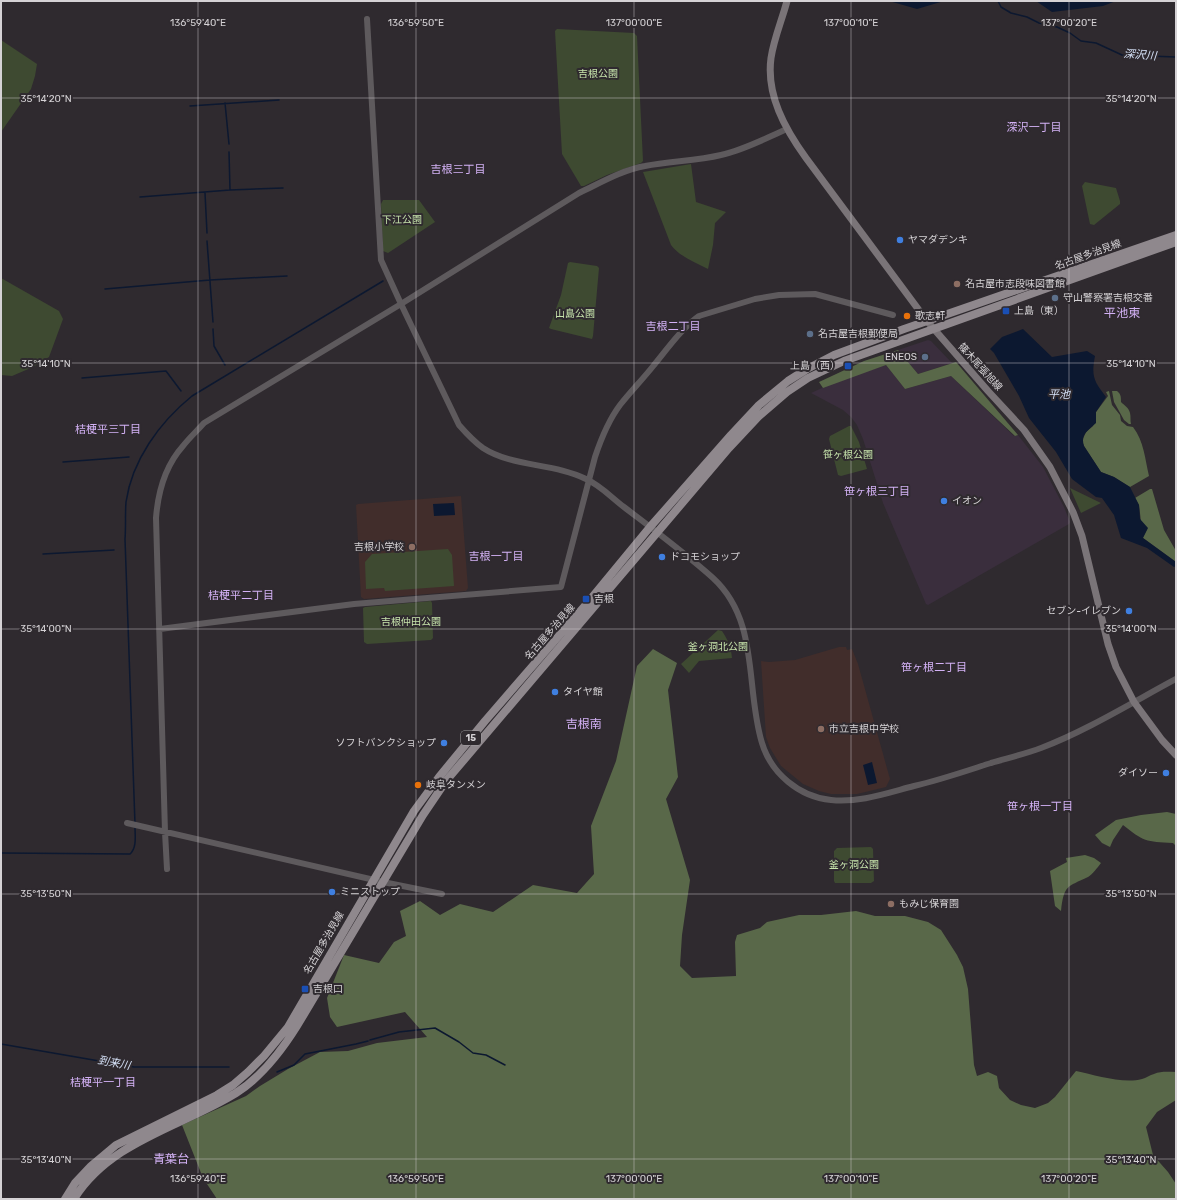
<svg xmlns="http://www.w3.org/2000/svg" width="1177" height="1200" font-family="Rubik,'Noto Sans JP',sans-serif">
<style>
.commercial{fill:#3a2e3d}
.education{fill:#412d2b}
.green{fill:#3e4a31}
.forest{fill:#596849}
.water{fill:#0c1830}
.lines{fill:none;stroke-linecap:round;stroke-linejoin:round}
.stream{stroke:#0c1830;stroke-width:1.5}
.tertiary{stroke:#5e5a5d;stroke-width:6}
.secondary{stroke:#7a7478;stroke-width:7}
.primary{stroke:#8f888d;stroke-width:8}
.ticks{fill:none;stroke:#d5d2d5;stroke-width:1;stroke-opacity:0.45}
.shop-dot{fill:#3f7fe0;stroke:#2f2a2f;stroke-width:1.5}
.education-dot{fill:#8d6e63;stroke:#2f2a2f;stroke-width:1.5}
.service-dot{fill:#5c6f8a;stroke:#2f2a2f;stroke-width:1.5}
.transit-dot{fill:#1a4fb4;stroke:#2f2a2f;stroke-width:1.5}
.food-dot{fill:#e8710a;stroke:#2f2a2f;stroke-width:1.5}
.labels{text-anchor:middle;dominant-baseline:central;stroke-width:4;stroke-linejoin:round;paint-order:stroke}
.shield{fill:#2f2a2f;stroke:#a3a0a3;stroke-width:1}
.shield-label{font-size:9px;font-weight:bold;fill:#d5d2d5}
.park-label{font-size:10px;fill:#c7e4ac;stroke:#2f2a2f}
.poi-label{font-size:10px;fill:#d5d2d5;stroke:#2f2a2f;text-anchor:start}
.street-label{font-size:10px;fill:#d5d2d5;stroke:#2f2a2f}
.water-label{font-size:11px;font-style:italic;fill:#d5e1f7;stroke:#2f2a2f}
.neighbourhood-label{font-size:11px;fill:#d3b1f5;stroke:#2f2a2f}
.quarter-label{font-size:12px;fill:#d3b1f5;stroke:#2f2a2f}
.ticks-label{font-size:10px;text-anchor:middle;fill:#d5d2d5;stroke:#2f2a2f;stroke-width:4;stroke-linejoin:round;paint-order:stroke}
</style>
<rect width="100%" height="100%" fill="#2f2a2f"/>
<path class="commercial" d="M928 340 931 341 952 363 918 374 898 350Z
M886 365 905 389 951 376 1014 436 1018 435 1043 467 1064 507 1070 522 1069 524 928 605 926 604 883 503 863 439 857 425 851 417 843 410 811 393 835 382Z"/>
<path class="education" d="M461 496 468 588 466 591 364 599 361 597 356 505 358 504Z
M839 647H846L847 650 852 649 858 664 890 779 886 787 857 794H831L819 791 803 784 781 766 770 748 766 737 761 661 769 662 795 660Z"/>
<path class="green" d="M557 29 634 33 637 36 643 161 641 163 607 175 584 186H581L562 154 555 31Z
M1 40 37 64 35 76 31 89 1 132Z
M691 164 696 202 726 212 715 223 713 245 708 269C695 262 680 257 671 245L643 172Z
M1085 182 1116 188 1120 201V204L1094 225 1090 224 1082 186Z
M383 200H419L435 222 388 253 383 251 381 204Z
M570 262 597 266 599 268 593 336 592 339 551 329 549 328 561 295 568 263Z
M1 278 59 311 63 319 49 357 33 367 12 376 1 375Z
M849 426H851L859 442 867 469 841 476 838 475 829 439 830 436Z
M1070 488 1101 503 1081 513Z
M448 549 452 555 454 586 385 591 384 588 366 589 365 562 372 554Z
M431 601 432 603 433 638 431 640 367 644 364 642 363 608 365 607Z
M718 630 722 631C728 640 731 647 732 658L699 661 689 673 681 664Z
M871 847 873 849 874 881 871 883H835L834 881V851L837 848Z"/>
<path class="forest" d="M898 350 918 374 956 362 1018 435 1015 436 951 376 905 389 886 365 823 388 819 382 864 361Z
M1109 391 1112 405 1120 415 1121 421 1127 426 1133 427C1144 441 1145 459 1149 476L1130 487 1114 477 1101 472 1084 446 1082 441 1086 432 1093 426 1096 416V412L1108 396 1106 392Z
M1112 391H1117C1121 394 1121 397 1121 402 1124 405 1129 408 1130 413 1131 417 1130 420 1131 424H1129L1124 420 1114 402Z
M1150 489H1152L1164 530 1176 551V562L1143 538 1139 505 1135 498Z
M653 649 677 663 668 690 678 777 666 799 690 880 682 935 680 966 692 978 736 976 735 942 737 935 760 928 767 922 799 915H821L856 911 875 916H905L928 922 941 930 957 955 963 967 968 989 974 1065 977 1076 988 1072 997 1076 999 1088 1010 1100 1021 1105 1035 1108 1048 1103 1055 1097 1076 1071C1095 1075 1123 1084 1142 1079 1146 1078 1150 1075 1154 1074 1161 1071 1168 1072 1176 1072V1100L1157 1112 1146 1127 1153 1155 1168 1172 1176 1184V1199H217L203 1178 182 1125 246 1096 260 1086 288 1069 320 1052 348 1051 377 1043 427 1037 405 1012 337 1027 330 1017 327 998 344 955 379 963 394 942 406 936 400 911 420 901 440 915 460 904 493 912 533 885 577 893 594 874 591 826 616 761 637 666Z
M1167 812 1176 814V846L1173 843C1146 842 1143 841 1123 825L1113 840 1110 847 1102 843 1095 835 1116 820 1141 815Z
M1085 855 1094 858 1101 863C1097 868 1093 874 1088 877 1067 887 1064 885 1061 911L1055 906 1050 871 1067 862 1066 858Z"/>
<path class="water" d="M889 1H944L917 9Z
M1036 1H1116L1103 6 1052 12Z
M1023 329 1052 357 1087 351 1095 356C1091 377 1094 381 1106 397L1096 412V423C1089 430 1080 434 1084 446L1101 472 1114 477 1130 487 1139 505 1140 519 1148 528 1143 538 1176 562V566L1174 567 1147 548 1121 538 1114 515 1102 498 1096 497 1072 479 1056 452 1029 418 1019 396 994 353 990 349 1002 337Z
M454 503 455 515 434 516 433 504Z
M872 762 877 783 868 785 863 765Z"/>
<g class="lines">
<path class="stream" d="M998 1 1001 7 1011 13 1027 17 1039 23 1057 27 1070 33 1081 41 1096 43 1122 55 1176 57
M225 103 229 144
M190 106 279 100
M229 152 230 190
M205 193 207 233
M140 197 230 190 283 188
M207 241 213 322
M105 289 210 280 287 276
M213 329 214 346 225 365
M82 378 166 371 181 391
M63 462 129 457
M43 554 114 550
M135 824 125 539C126 527 125 514 126 502 132 460 160 422 192 396L383 281
M1 853 130 854C137 848 135 836 135 827
M370 1040 399 1032 435 1028 459 1042 473 1053 486 1055 505 1065
M1 1044 134 1067H229
M277 1072 294 1065 305 1054 356 1044 368 1041"/>
<path class="tertiary" d="M367 19 381 260 401 304 459 425C466 433 473 441 483 448 512 467 554 463 586 479 600 485 612 498 624 507 654 530 685 553 713 578 760 621 745 688 762 743 771 773 799 797 831 800 859 803 887 793 914 786 940 780 966 771 991 763 1008 758 1025 754 1041 748 1086 731 1133 702 1176 679
M160 629 354 604 561 587 595 457C601 439 608 421 620 405 631 391 643 379 654 365 668 348 681 329 699 316L755 299 779 295 815 294 893 315
M127 823 383 882 442 894
M167 869 165 832 156 518C158 492 165 466 183 446 189 438 197 431 204 423L401 304 579 193C600 183 622 170 645 166 670 161 696 161 721 155 744 150 766 138 787 129"/>
<path class="secondary" d="M787 1C782 20 774 38 771 58 766 95 785 129 806 158L927 321 988 391 1024 430 1050 467 1073 512 1082 536 1108 644 1116 667 1134 702 1162 740 1176 755"/>
<path class="primary" d="M65 1199 75 1183 91 1166 116 1145 217 1095 233 1085 248 1072 264 1056 288 1027 414 811 439 777 485 721 589 601 650 527 731 435 759 405 788 381 807 369 834 355 904 329 1176 235
M74 1199C110 1141 181 1127 236 1093 260 1078 282 1050 297 1026L423 815 446 781 729 448 758 417 787 392 808 378 844 361 1176 242"/>
</g>
<path class="ticks" d="M198 1V1199M416 1V1199M634 1V1199M851 1V1199M1069 1V1199M1 98H1176M1 363H1176M1 629H1176M1 894H1176M1 1159H1176"/>
<g class="shop-dot">
<circle cx="900" cy="240" r="4"/>
<circle cx="944" cy="501" r="4"/>
<circle cx="662" cy="557" r="4"/>
<circle cx="1129" cy="611" r="4"/>
<circle cx="555" cy="692" r="4"/>
<circle cx="444" cy="743" r="4"/>
<circle cx="1166" cy="773" r="4"/>
<circle cx="332" cy="892" r="4"/>
</g>
<g class="education-dot">
<circle cx="957" cy="284" r="4"/>
<circle cx="412" cy="547" r="4"/>
<circle cx="821" cy="729" r="4"/>
<circle cx="891" cy="904" r="4"/>
</g>
<g class="service-dot">
<circle cx="1055" cy="298" r="4"/>
<circle cx="810" cy="334" r="4"/>
<circle cx="925" cy="357" r="4"/>
</g>
<g class="transit-dot">
<rect x="1002" y="307" width="8" height="8" rx="2"/>
<rect x="844" y="362" width="8" height="8" rx="2"/>
<rect x="582" y="595" width="8" height="8" rx="2"/>
<rect x="301" y="985" width="8" height="8" rx="2"/>
</g>
<g class="food-dot">
<circle cx="907" cy="316" r="4"/>
<circle cx="418" cy="785" r="4"/>
</g>
<g class="labels">
<rect class="shield" x="461" y="731" width="20" height="14" rx="3"/>
<g class="shield-label">
<text x="471" y="738">15</text>
</g>
<g class="park-label">
<text x="598" y="74">吉根公園</text>
<text x="402" y="220">下江公園</text>
<text x="575" y="314">山島公園</text>
<text x="848" y="455">笹ヶ根公園</text>
<text x="411" y="622">吉根仲田公園</text>
<text x="718" y="647">釜ヶ洞北公園</text>
<text x="854" y="865">釜ヶ洞公園</text>
</g>
<g class="poi-label">
<text x="908" y="240">ヤマダデンキ</text>
<text x="965" y="284">名古屋市志段味図書館</text>
<text x="1063" y="298">守山警察署吉根交番</text>
<text x="1014" y="311">上島（東）</text>
<text x="915" y="316">歌志軒</text>
<text x="818" y="334">名古屋吉根郵便局</text>
<text x="917" y="357" text-anchor="end">ENEOS</text>
<text x="840" y="366" text-anchor="end">上島（西）</text>
<text x="952" y="501">イオン</text>
<text x="404" y="547" text-anchor="end">吉根小学校</text>
<text x="670" y="557">ドコモショップ</text>
<text x="594" y="599">吉根</text>
<text x="1121" y="611" text-anchor="end">セブン-イレブン</text>
<text x="563" y="692">タイヤ館</text>
<text x="829" y="729">市立吉根中学校</text>
<text x="436" y="743" text-anchor="end">ソフトバンクショップ</text>
<text x="1158" y="773" text-anchor="end">ダイソー</text>
<text x="426" y="785">岐阜タンメン</text>
<text x="340" y="892">ミニストップ</text>
<text x="899" y="904">もみじ保育園</text>
<text x="313" y="989">吉根口</text>
</g>
<g class="street-label">
<text transform="translate(1088 255) rotate(-20)">名古屋多治見線</text>
<text transform="translate(980 367) rotate(48)">篠木尾張旭線</text>
<text transform="translate(550 632) rotate(-49)">名古屋多治見線</text>
<text transform="translate(324 943) rotate(-60)">名古屋多治見線</text>
</g>
<g class="water-label">
<text transform="translate(1140 55) rotate(4)">深沢川</text>
<text x="1059" y="394">平池</text>
<text transform="translate(114 1063) rotate(10)">到来川</text>
</g>
<g class="neighbourhood-label">
<text x="1034" y="127">深沢一丁目</text>
<text x="458" y="169">吉根三丁目</text>
<text x="673" y="326">吉根二丁目</text>
<text x="108" y="429">桔梗平三丁目</text>
<text x="877" y="491">笹ヶ根三丁目</text>
<text x="496" y="556">吉根一丁目</text>
<text x="241" y="595">桔梗平二丁目</text>
<text x="934" y="667">笹ヶ根二丁目</text>
<text x="1040" y="806">笹ヶ根一丁目</text>
<text x="103" y="1082">桔梗平一丁目</text>
</g>
<g class="quarter-label">
<text x="1122" y="313">平池東</text>
<text x="584" y="724">吉根南</text>
<text x="171" y="1159">青葉台</text>
</g>
</g>
<g class="ticks-label">
<text x="198" y="26">136°59'40"E</text>
<text x="416" y="26">136°59'50"E</text>
<text x="634" y="26">137°00'00"E</text>
<text x="851" y="26">137°00'10"E</text>
<text x="1069" y="26">137°00'20"E</text>
<text x="46" y="102">35°14'20"N</text>
<text x="1131" y="102">35°14'20"N</text>
<text x="46" y="367">35°14'10"N</text>
<text x="1131" y="367">35°14'10"N</text>
<text x="46" y="632">35°14'00"N</text>
<text x="1131" y="632">35°14'00"N</text>
<text x="46" y="897">35°13'50"N</text>
<text x="1131" y="897">35°13'50"N</text>
<text x="46" y="1163">35°13'40"N</text>
<text x="1131" y="1163">35°13'40"N</text>
<text x="198" y="1182">136°59'40"E</text>
<text x="416" y="1182">136°59'50"E</text>
<text x="634" y="1182">137°00'00"E</text>
<text x="851" y="1182">137°00'10"E</text>
<text x="1069" y="1182">137°00'20"E</text>
</g>
<rect width="1177" height="1200" fill="none" stroke="#d5d2d5" stroke-width="4"/>
</svg>
